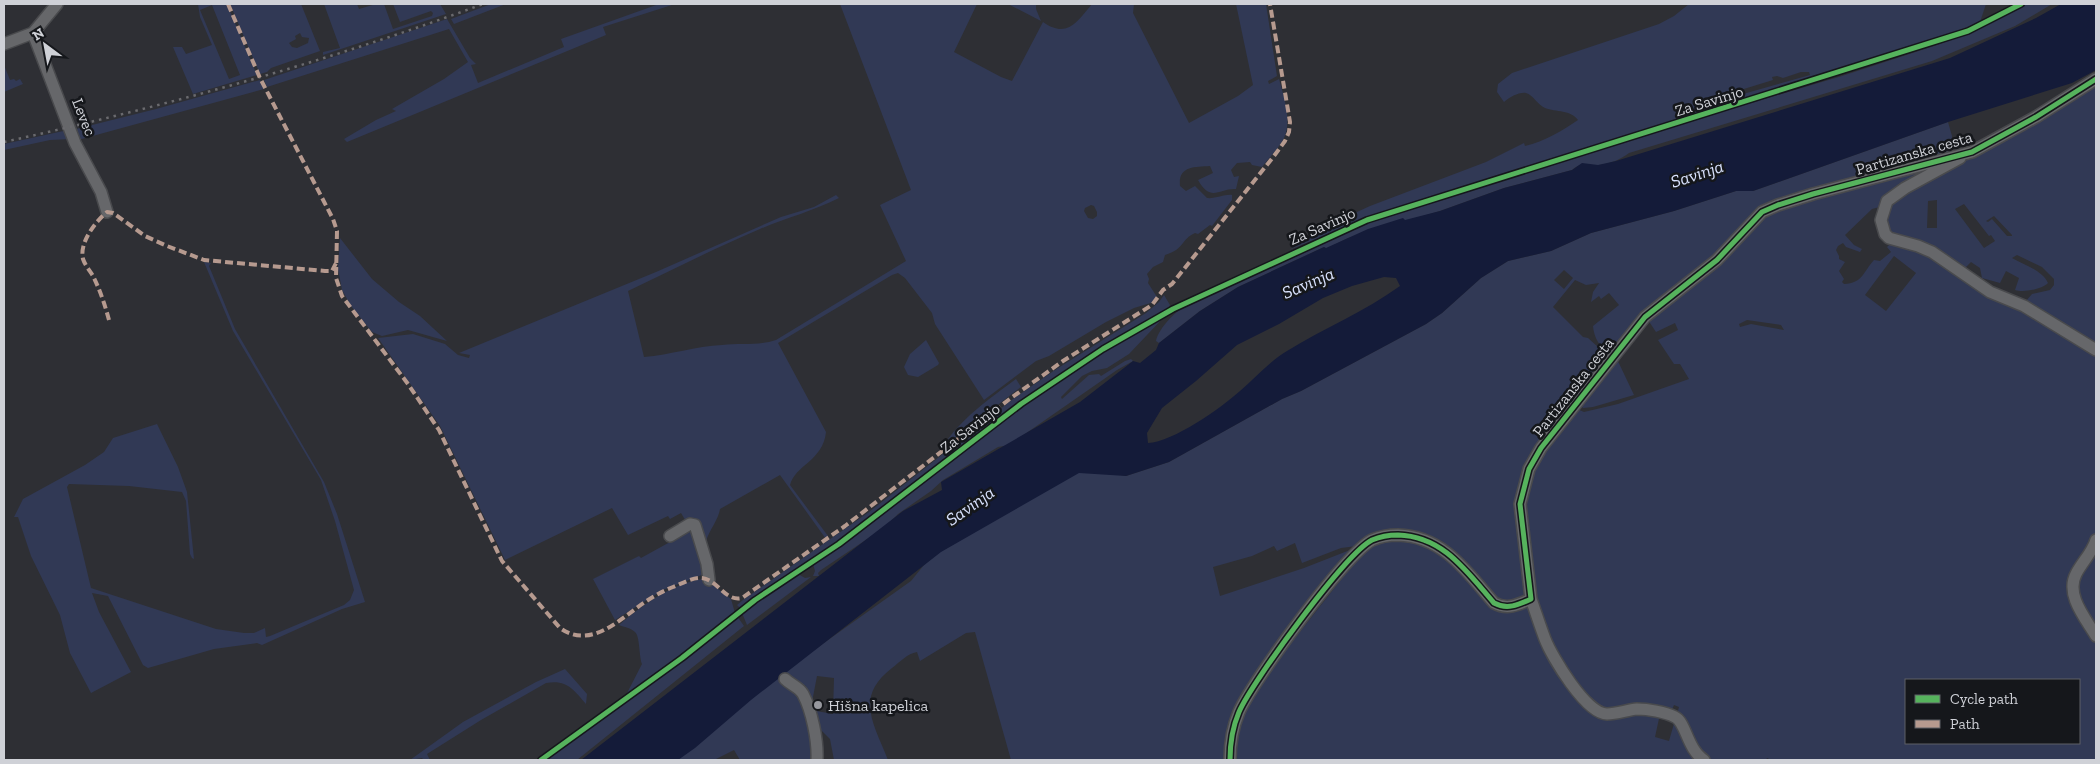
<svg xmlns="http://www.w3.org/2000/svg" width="2100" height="764" font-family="'Zilla Slab',serif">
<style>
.green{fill:#313955;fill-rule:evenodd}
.water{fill:#141b39;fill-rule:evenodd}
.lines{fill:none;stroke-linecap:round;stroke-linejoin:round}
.minor-casing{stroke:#494a4d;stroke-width:14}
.minor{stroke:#66676a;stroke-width:11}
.rail{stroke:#6a6a6e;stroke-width:2.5;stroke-dasharray:2.5 5;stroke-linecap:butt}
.quiet{stroke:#b69a8f;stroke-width:4;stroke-dasharray:8 4;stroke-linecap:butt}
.cycleway-casing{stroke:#15171b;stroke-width:8}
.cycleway{stroke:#56b35d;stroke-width:5}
.poi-dot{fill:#97989e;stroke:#15171b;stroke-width:2}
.labels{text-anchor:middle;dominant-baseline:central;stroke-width:5;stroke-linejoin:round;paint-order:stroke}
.street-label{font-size:16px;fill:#cfd1d7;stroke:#15171b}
.poi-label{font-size:16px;fill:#cfd1d7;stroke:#15171b;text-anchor:start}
.water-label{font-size:18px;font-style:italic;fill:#d8e1fc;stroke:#15171b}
</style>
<rect width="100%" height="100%" fill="#2e2f34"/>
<path class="green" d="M198 4H227L257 75 193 94 173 47H182L186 54 212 45 200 17ZM212 5 240 75 229 79 200 10Z
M230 4H301L320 51 271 68 267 72 260 74ZM300 33 302 37 309 38 308 43 297 48 292 47 289 43 296 39 295 36Z
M324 4H357L359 9 376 4H384L393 29 432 16 433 13 431 11 400 22 393 4H440L446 14 323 55V52L340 48Z
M491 4H506L454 24 451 19Z
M659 4H675L603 27 606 35 347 142 344 139 376 120 396 111 392 109 444 79 468 62 449 29 267 87 264 80 447 19 470 58 476 64 471 65 478 83 564 47 561 39Z
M840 4H977L954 52 1001 77 1012 81 1043 22C1067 39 1077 22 1092 4H1134L1133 13 1189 123 1238 96 1253 85 1236 4H1266L1277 76 1268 81 1269 84 1279 79C1284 97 1292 120 1284 138 1279 148 1269 158 1262 167L1252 165 1250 162 1237 163 1231 170 1234 177 1239 176 1236 189C1219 188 1211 203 1198 180L1213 173 1210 166C1194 167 1178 166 1180 186L1186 191 1195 186 1207 198C1215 199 1225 194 1232 195V200L1212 226 1210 225 1198 234 1195 233C1181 239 1185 249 1165 255L1163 262 1153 267 1147 274 1149 279 1148 283 1157 297 1154 302 1134 308 1106 322 1049 356 1036 361 984 400 935 324 932 313 905 278 898 273 892 275 778 343 826 432C823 461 795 465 790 485L828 536 826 539 780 475 720 509C719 518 709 531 706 541L703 543 697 519 687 523 681 513 670 519 668 516 628 535 612 508 505 560 440 426 378 338 413 334 445 344 458 355 469 358 470 355 459 353 656 272 781 217 814 207 836 195 839 198C813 211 786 218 760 229 715 248 672 270 628 291L644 357C670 355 696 346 722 345 740 343 758 346 776 340L906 261 880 205 911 190ZM1091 205 1094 206 1097 212V216L1093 219 1088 218 1084 211 1085 208Z
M1008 4H1036V9L1041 21Z
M1689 4H1986L1980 22 1927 43 1431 197 1350 225 1289 250 1344 218 1370 206 1486 162 1524 143 1525 146C1545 141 1562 131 1578 120 1571 110 1556 112 1545 108 1538 105 1533 95 1526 93 1519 92 1510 97 1504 102L1497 92 1498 84 1512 73 1659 24 1674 16ZM1801 72H1809L1810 75 1736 96 1734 92 1773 80 1772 77 1777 76 1783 78Z
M2025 4H2052L2015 26 1932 61 1629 153C1621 159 1610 164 1599 165 1587 167 1584 160 1572 170L1504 188 1440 211 1348 238 1326 249 1324 247 1238 287 1200 311 1159 343 1156 341C1158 330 1172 315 1182 308L1337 234 1383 216 1653 132 1842 76 1940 44 1978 28Z
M4 65 10 80 14 79 16 81 20 79 23 84 4 92Z
M260 80 264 89 78 140 72 130 156 109Z
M2096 84V346L2026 301 2032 294 2050 290 2054 285V279L2042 267 2017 255 2012 258C2024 265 2042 270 2048 283 2042 289 2024 293 2015 290L2019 278 2006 271 2000 283 1982 278 1980 268 1971 262 1964 269 1893 236 1884 224 1887 205 1872 209 1845 235 1854 245 1862 249 1860 252 1846 247 1843 243 1838 246 1836 250 1839 256V259L1845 262 1839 271 1844 279 1842 282 1844 284C1863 283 1863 272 1874 260L1880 261 1891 252 1887 247 1893 241 1918 248 2096 353V533L2094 542 2072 579 2096 639V760H1771L1767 758 1766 760H1706L1677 714 1679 707 1674 705 1671 712H1607L1585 696 1548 639 1535 599 1523 503 1532 470 1543 449 1577 409 1584 412 1618 404 1689 379 1680 364H1674L1658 340 1678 330 1675 323 1656 332 1648 320 1766 214 1785 206 1946 161 2037 121 2072 102ZM1937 200V228H1927L1928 201ZM1964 204 1989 236 1991 235 1995 241 1984 248 1955 209ZM1994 216 2012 235V236H2007L1992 219 1988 222 1986 221ZM1894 256 1916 273 1886 311 1865 295ZM1747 320 1781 325 1784 330 1751 324 1740 327 1739 324ZM1906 680H2079V743H1906Z
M1948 122 1952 136 1951 155 1777 202 1715 257 1647 310 1643 311 1640 319 1612 352C1599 349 1594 337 1593 326L1619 305 1609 293 1601 299 1599 296 1591 302 1593 292 1599 283 1586 285 1575 280 1553 307 1583 337 1588 338 1609 357 1549 432 1517 504 1527 595 1509 604 1496 601 1460 559 1443 543 1427 534 1408 531 1357 546 1341 548 1302 563 1295 543 1277 551 1274 546 1252 556 1213 567 1220 596 1304 568 1350 550 1353 551 1257 674 1226 760H1011L975 632 966 633 920 661 917 652C907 654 901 661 892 668 854 697 874 724 888 760H834L830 739 815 724 811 710 833 714 834 678 817 676 812 702 805 685H794L783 672 911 581 924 565 938 553 1085 468 1126 476 1169 462 1282 399 1301 391 1426 324 1442 313 1481 278 1508 261 1551 251 1591 233 1674 211 1736 191H1753ZM1564 270 1573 278 1564 289 1554 280Z
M68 130 71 139 50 140 4 150V144Z
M340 238 372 279 399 302 420 316 447 341 408 330 382 336 372 332 351 306 342 290 338 269Z
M204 262 211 263 209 266 235 329 324 482 337 514 365 602 342 609 262 645 257 643 214 649 148 668 143 665 108 596 92 593 99 612 131 672 91 693 70 653 60 615 31 556 18 517H14L23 499 85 465 104 452 113 438 157 424 178 467 187 492 194 559 192 558 190 554 186 501 182 492 129 486 69 484 67 487 91 588 216 629 244 633H254L265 628 266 637 270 636 344 605 350 600 354 590 335 521 321 480 233 331Z
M1164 295 1170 305 1167 310 1137 326 1088 357 1019 404 835 545 759 595 741 609 737 605 743 600 869 512 1013 399 1055 370 1146 313 1159 302Z
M1165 316 1129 354 1107 368 1092 371 1082 376 1061 397 1062 399 1089 375 1099 374 1101 376 1125 361 1131 359 1133 361 1117 370 1009 445 998 447 943 480 931 491 898 514 885 527 821 570 818 573 819 576H813L815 571 813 564 815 562 930 478 1042 392 1121 340Z
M926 340 939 363 938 365 918 377 908 375 904 367 910 354Z
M1616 357 1634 395 1593 407 1583 408 1580 404Z
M1016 379 1021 387 942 448C960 419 989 399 1016 379Z
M692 528 707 573 663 590 615 620 593 579 639 556 641 558 670 542V539Z
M1396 539 1416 540 1446 557 1491 606 1530 604 1543 641 1599 715 1628 712 1660 714 1655 737 1669 741 1675 720 1700 760H1234L1238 726 1244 711 1266 675 1365 549 1378 542Z
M2096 544V633L2084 613 2075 582Z
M798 574 805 578 811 577 747 625 742 613 755 600Z
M703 579 712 584 731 599 735 613 682 657 624 699 642 664C639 657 640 636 635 632 631 628 624 627 619 625 642 605 673 583 703 579Z
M737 616 744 626 577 760H546L565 744 615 710 621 703 702 644Z
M565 669 587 694 586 704C574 690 567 679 546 683L481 720 427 754 430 760H424L422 758 410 760 463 722 536 682Z
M781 675 801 694 816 760H740L734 750 714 760H669Z"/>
<path class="water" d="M2061 4H2096V70L2072 83 1948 122 1753 191H1736L1674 211 1591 233 1551 251 1508 261 1481 278 1442 313 1426 324 1301 391 1282 399 1169 462 1126 476 1079 473 941 552 751 700 695 748 678 760H581L903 511 942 490 941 482 1080 402 1133 361 1140 363 1156 350 1159 343 1200 311 1238 287 1324 247 1326 248 1368 229 1403 218 1405 220 1440 211 1504 188 1572 170 1582 163 1598 165 1616 161 1950 58 2036 18ZM1384 277 1396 278 1400 286C1364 312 1324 328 1287 351 1270 361 1255 378 1240 391 1221 408 1173 442 1148 443L1147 433 1162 408 1196 381 1237 345 1279 324 1323 298 1352 286Z"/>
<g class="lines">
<defs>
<path id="minor" d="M33 33 75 143 101 192 107 212
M4 44 33 33 57 4
M1960 158 1905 188 1887 201 1881 220 1885 234 1889 238 1918 246 1932 252 1990 292 2024 306 2096 350
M670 536 690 524 695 525 707 564 709 580
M2096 540C2092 553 2082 562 2076 574 2065 595 2086 619 2096 636
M1531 599C1536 613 1540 626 1545 639 1552 657 1586 714 1607 714 1617 714 1627 710 1637 709 1648 709 1665 712 1675 717 1686 722 1687 749 1704 760
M785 679C791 685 799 687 803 694 812 711 818 741 817 760
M1230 760C1230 745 1233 726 1239 712 1252 682 1345 554 1372 540 1379 537 1390 535 1398 535 1443 536 1467 572 1494 603 1507 610 1518 605 1531 599L1520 504 1529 469 1541 448 1645 317 1717 260 1762 212 1778 205 1813 194 1972 152 2036 117 2096 79"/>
</defs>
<use href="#minor" class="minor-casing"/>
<use href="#minor" class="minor"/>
<path class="rail" d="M4 142C166 106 327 62 483 4"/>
<path class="quiet" d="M228 4 260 78 333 219 337 231 336 278 342 296 408 384 439 430 502 561 560 628C591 650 620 619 645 602 654 596 663 591 673 587 681 584 693 577 702 578 718 580 725 602 742 598L845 526 1011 398 1063 361 1152 305 1163 290 1172 284 1274 156 1285 141 1289 132 1290 122 1270 4
M109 320C105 305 100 290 93 276 90 271 85 265 83 259 79 243 95 222 107 212L113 213 145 236 167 246 204 260 325 271H332L336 263"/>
<defs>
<path id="cycleway" d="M541 760 682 658 755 600 839 544 1021 404 1103 349 1173 309 1367 220 1968 31 2021 4
M1230 760C1230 745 1233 726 1239 712 1252 682 1345 554 1372 540 1379 537 1390 535 1398 535 1443 536 1467 572 1494 603 1507 610 1518 605 1531 599L1520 504 1529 469 1541 448 1645 317 1717 260 1762 212 1778 205 1813 194 1972 152 2036 117 2096 79"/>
</defs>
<use href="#cycleway" class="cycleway-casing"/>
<use href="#cycleway" class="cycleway"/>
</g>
<circle class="poi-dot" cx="818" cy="705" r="5"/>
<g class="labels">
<g class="street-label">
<text transform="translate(1709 101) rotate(-17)">Za Savinjo</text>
<text transform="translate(84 117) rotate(68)">Levec</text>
<text transform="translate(1914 153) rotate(-16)">Partizanska cesta</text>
<text transform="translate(1322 226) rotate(-24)">Za Savinjo</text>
<text transform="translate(1573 387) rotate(-52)">Partizanska cesta</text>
<text transform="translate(970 428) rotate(-38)">Za Savinjo</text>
</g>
<g class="poi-label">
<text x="828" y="705">Hišna kapelica</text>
</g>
<g class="water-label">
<text transform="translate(1697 174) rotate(-18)">Savinja</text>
<text transform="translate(1308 283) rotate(-23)">Savinja</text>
<text transform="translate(970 506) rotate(-35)">Savinja</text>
</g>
</g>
<rect width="2100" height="764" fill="none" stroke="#cfd1d7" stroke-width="10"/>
<rect x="1905" y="679" width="175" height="65" fill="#15171b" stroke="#5f6166"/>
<rect x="1915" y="695" width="25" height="8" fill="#56b35d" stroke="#5f6166"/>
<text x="1950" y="704" font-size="15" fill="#cfd1d7">Cycle path</text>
<rect x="1915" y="720" width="25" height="8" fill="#b69a8f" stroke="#5f6166"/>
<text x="1950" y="729" font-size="15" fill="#cfd1d7">Path</text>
<g transform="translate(45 45) rotate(328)" stroke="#15171b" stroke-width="4" paint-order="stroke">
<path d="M0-4L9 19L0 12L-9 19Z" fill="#cfd1d7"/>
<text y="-8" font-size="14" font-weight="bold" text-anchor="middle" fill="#cfd1d7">N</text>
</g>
</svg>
